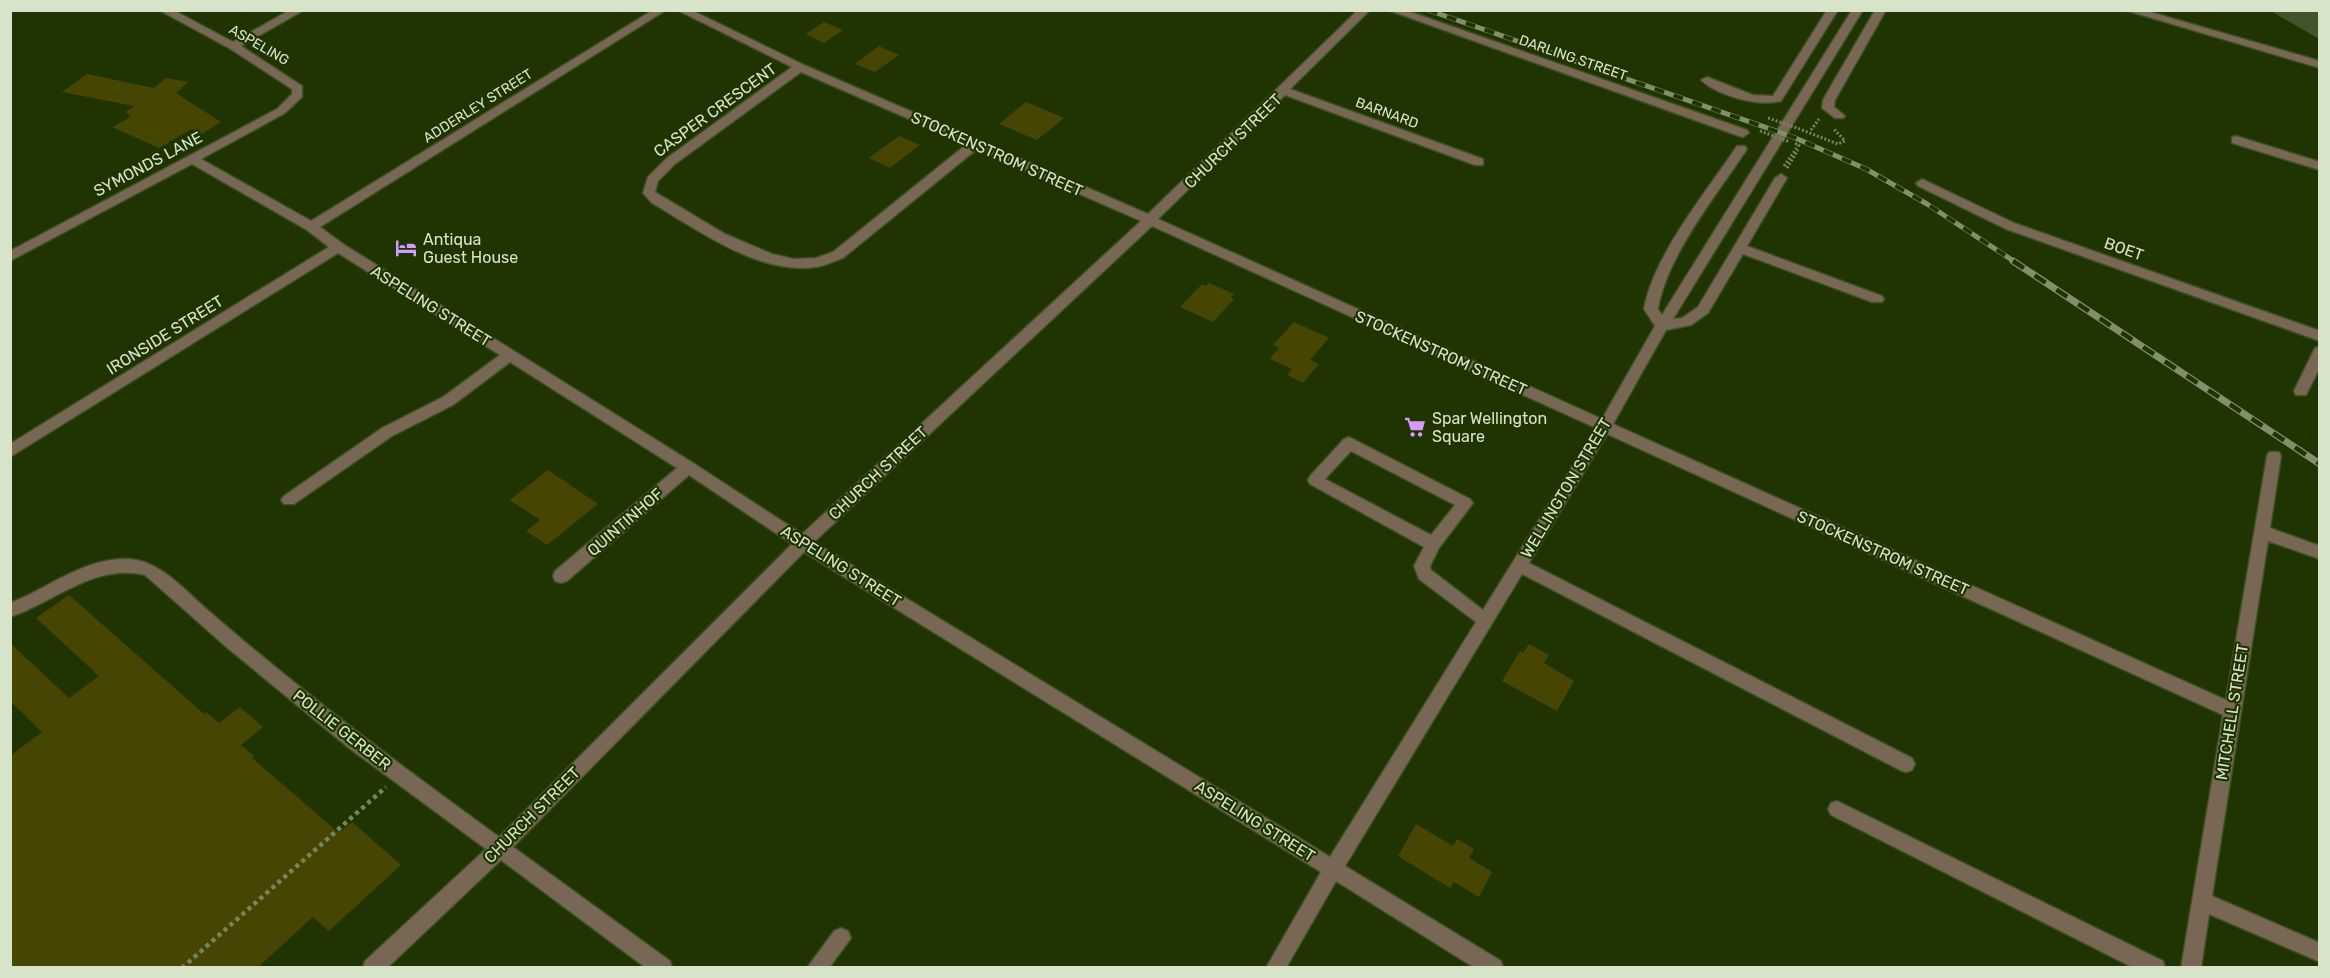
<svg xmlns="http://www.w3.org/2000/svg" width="2330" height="978" font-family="Rubik,sans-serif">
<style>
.green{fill:#405529}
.building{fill:#464602}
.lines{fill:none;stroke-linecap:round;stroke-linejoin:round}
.minor-casing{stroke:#3d5022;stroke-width:3}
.path-far1{stroke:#75865f;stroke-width:3;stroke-dasharray:2 2;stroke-linecap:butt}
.path{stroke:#75865f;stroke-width:4.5;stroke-dasharray:4 4;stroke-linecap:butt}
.minor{fill:#786755;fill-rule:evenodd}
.rail-far1-casing{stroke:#80906b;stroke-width:5}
.rail-casing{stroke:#80906b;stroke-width:7}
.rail-far1{stroke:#203402;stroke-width:4;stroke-dasharray:10;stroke-linecap:butt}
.rail{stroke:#203402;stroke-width:4.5;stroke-dasharray:13;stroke-linecap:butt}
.path-bridge{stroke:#75865f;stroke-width:3;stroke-dasharray:2 2;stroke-linecap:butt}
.labels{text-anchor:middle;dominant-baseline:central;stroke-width:4.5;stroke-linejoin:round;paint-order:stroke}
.far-street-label{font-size:14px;fill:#d7e4ca;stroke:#203402}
.street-label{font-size:16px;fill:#d7e4ca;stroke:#203402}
.poi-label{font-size:16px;fill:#d7e4ca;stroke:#203402;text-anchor:start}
</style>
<rect width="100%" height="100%" fill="#203402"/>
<path class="green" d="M2271 11H2319V39Z"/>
<path class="building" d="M824 22 843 30 824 43 806 34Z
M879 46 899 55 875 72 855 64Z
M87 74 154 88 166 78 188 82 176 93 221 122 202 134 192 129 159 148 112 127 131 117 126 112 134 106 62 92Z
M1026 102 1064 118 1037 140 999 124Z
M899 136 920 145 890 168 869 158Z
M1209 283 1234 294 1231 297 1234 299 1213 322 1180 307 1202 284 1206 286Z
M1294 322 1329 338 1310 360 1319 364 1303 383 1287 375 1292 369 1270 359 1279 348 1273 345Z
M548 470 598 504 547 545 526 531 540 520 510 500Z
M69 595 204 714 206 712 219 723 240 707 263 727 241 745 254 756 252 758 339 833 352 822 401 865 329 931 313 917 257 968H10V756L42 732 10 701V643L69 698 99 676 36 618Z
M1529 644 1549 655 1544 663 1574 681 1557 711 1502 681 1520 651 1523 653Z
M1416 824 1453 846 1457 839 1474 849 1469 858 1492 872 1479 897 1454 882 1450 888 1398 856Z"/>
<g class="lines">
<defs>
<path id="minor" d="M159 10H173L233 42 290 10H304L241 46 302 86V97L285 113 201 159 311 221 653 10H666L320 227 343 244 693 463 802 534 1141 221 977 149 843 258C834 261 825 266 816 267 758 275 700 231 652 203L643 193 648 177 667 158 792 67 677 10H691L804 65 1148 214 1358 10H1370L1290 89 1483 159V165H1475L1285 95 1158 219 1602 419 1655 326 1644 309C1653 256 1707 191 1737 146H1745L1747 149C1718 193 1666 257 1658 309L1662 315 1852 10H1863L1673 319 1682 318 1698 307 1775 178 1781 174 1787 178 1747 246 1882 296 1884 299 1882 302H1872L1743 254 1708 313 1691 325 1666 330 1613 424 2226 700 2267 456 2269 452H2279L2281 456 2270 528 2320 546V559L2268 541 2212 896 2320 943V962L2209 914 2201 968H2181L2223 715 1607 434 1529 563 1912 758 1915 764 1912 770 1906 772 1900 770 1522 574 1345 866 1501 961 1503 968H1475L1336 881 1286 968H1266L1321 872 804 552 513 847 670 961 672 968H646L501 860 387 968H363L365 961 486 849 349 748 224 645 145 575C95 563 56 601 10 617V603C49 588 85 557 129 559 162 561 187 593 211 613 303 693 400 765 499 837L792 544 689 475 567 581 561 583 555 581 553 576 555 571 677 468 510 362 453 405 392 436 294 504H284L281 500 284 496 382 428 443 397 500 355 338 253 10 457V444L329 247 307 230 192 164 10 261V251L277 109 292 94V89L229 48ZM801 72 967 144 833 252 816 258 794 259 772 254 725 234 655 192 658 181 675 164ZM1152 226 1596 428 1483 610 1431 570 1430 566 1439 548 1470 507 1473 503 1470 499 1349 437 1344 439 1310 476 1308 480 1310 484 1424 547 1414 566 1419 579 1476 622 1330 857 814 542ZM1351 451 1455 505 1431 535 1325 479Z
M1388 10H1405L1747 130 1749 133 1743 137 1739 136Z
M1827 10H1838L1781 101C1759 107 1718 96 1701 80L1707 77 1753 95 1773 96Z
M1875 10H1886L1835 100 1834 107 1845 116 1843 118H1835L1822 108 1823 100Z
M2125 10H2143L2320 61V68Z
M2236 136 2320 162V170L2232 143V137Z
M1922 179 2014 223 2320 331V341L2006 229 1918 186 1916 183Z
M2320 347V367L2306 395H2296L2294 391 2315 348Z
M1837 801 2163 961 2165 968H2134L1831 815 1828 809 1831 803Z
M841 928 848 931 851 938 829 968H807L834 931Z"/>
</defs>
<use href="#minor" class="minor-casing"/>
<path class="path-far1" d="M1802 130 1838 144 1845 141 1833 128
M1811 130 1819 119
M1784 166 1799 145 1794 143
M1787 168 1798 150"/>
<path class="path" d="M182 968 386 787"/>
<use href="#minor" class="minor"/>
<defs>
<path id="rail-far1" d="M1428 10 1793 137 1866 169 1927 204 2015 262"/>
<path id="rail" d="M2013 261 2320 464"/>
</defs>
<use href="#rail-far1" class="rail-far1-casing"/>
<use href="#rail" class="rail-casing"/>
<use href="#rail-far1" class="rail-far1"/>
<use href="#rail" class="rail"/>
<path class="path-bridge" d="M1768 118 1800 129
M1760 131 1790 142"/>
</g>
<defs>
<symbol id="hotel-bare" viewBox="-9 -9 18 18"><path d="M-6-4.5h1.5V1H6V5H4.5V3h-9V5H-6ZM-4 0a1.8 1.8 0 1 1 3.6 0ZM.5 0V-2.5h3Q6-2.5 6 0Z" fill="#d39cfc" stroke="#203402" stroke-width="2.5" paint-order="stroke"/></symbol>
<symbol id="supermarket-bare" viewBox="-9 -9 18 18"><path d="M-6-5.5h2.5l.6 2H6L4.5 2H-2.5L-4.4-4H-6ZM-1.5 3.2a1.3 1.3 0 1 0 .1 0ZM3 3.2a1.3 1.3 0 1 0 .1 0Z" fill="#d39cfc" stroke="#203402" stroke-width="2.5" paint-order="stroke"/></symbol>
</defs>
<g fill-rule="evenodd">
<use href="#hotel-bare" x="391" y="233" width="30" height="30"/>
<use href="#supermarket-bare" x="1400" y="412" width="30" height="30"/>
</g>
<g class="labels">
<g class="far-street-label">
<text transform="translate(259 45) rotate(30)">ASPELING</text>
<text transform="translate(1573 58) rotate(19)">DARLING STREET</text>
<text transform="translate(478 106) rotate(-32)">ADDERLEY STREET</text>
<text transform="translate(1387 113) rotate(20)">BARNARD</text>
</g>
<g class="street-label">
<text transform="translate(715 110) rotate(-36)">CASPER CRESCENT</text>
<text transform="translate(1233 141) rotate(-44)">CHURCH STREET</text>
<text transform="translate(997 154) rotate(24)">STOCKENSTROM STREET</text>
<text transform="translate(148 164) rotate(-28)">SYMONDS LANE</text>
<text transform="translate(2124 249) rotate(19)">BOET</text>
<text transform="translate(431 306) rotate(32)">ASPELING STREET</text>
<text transform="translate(165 335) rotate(-32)">IRONSIDE STREET</text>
<text transform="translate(1441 353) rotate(24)">STOCKENSTROM STREET</text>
<text transform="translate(878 473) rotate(-43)">CHURCH STREET</text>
<text transform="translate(1566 488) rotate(-59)">WELLINGTON STREET</text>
<text transform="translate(625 522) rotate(-41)">QUINTINHOF</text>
<text transform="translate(1883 553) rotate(24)">STOCKENSTROM STREET</text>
<text transform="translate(841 566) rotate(32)">ASPELING STREET</text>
<text transform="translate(2232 712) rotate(-81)">MITCHELL STREET</text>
<text transform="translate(342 730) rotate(38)">POLLIE GERBER</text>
<text transform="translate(532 815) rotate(-45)">CHURCH STREET</text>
<text transform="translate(1255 821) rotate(32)">ASPELING STREET</text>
</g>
<g class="poi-label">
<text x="423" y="239">Antiqua<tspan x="423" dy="18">Guest House</tspan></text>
<text x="1432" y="418">Spar Wellington<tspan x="1432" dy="18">Square</tspan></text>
</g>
</g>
<rect width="2330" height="978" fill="none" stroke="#d7e4ca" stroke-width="24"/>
</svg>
